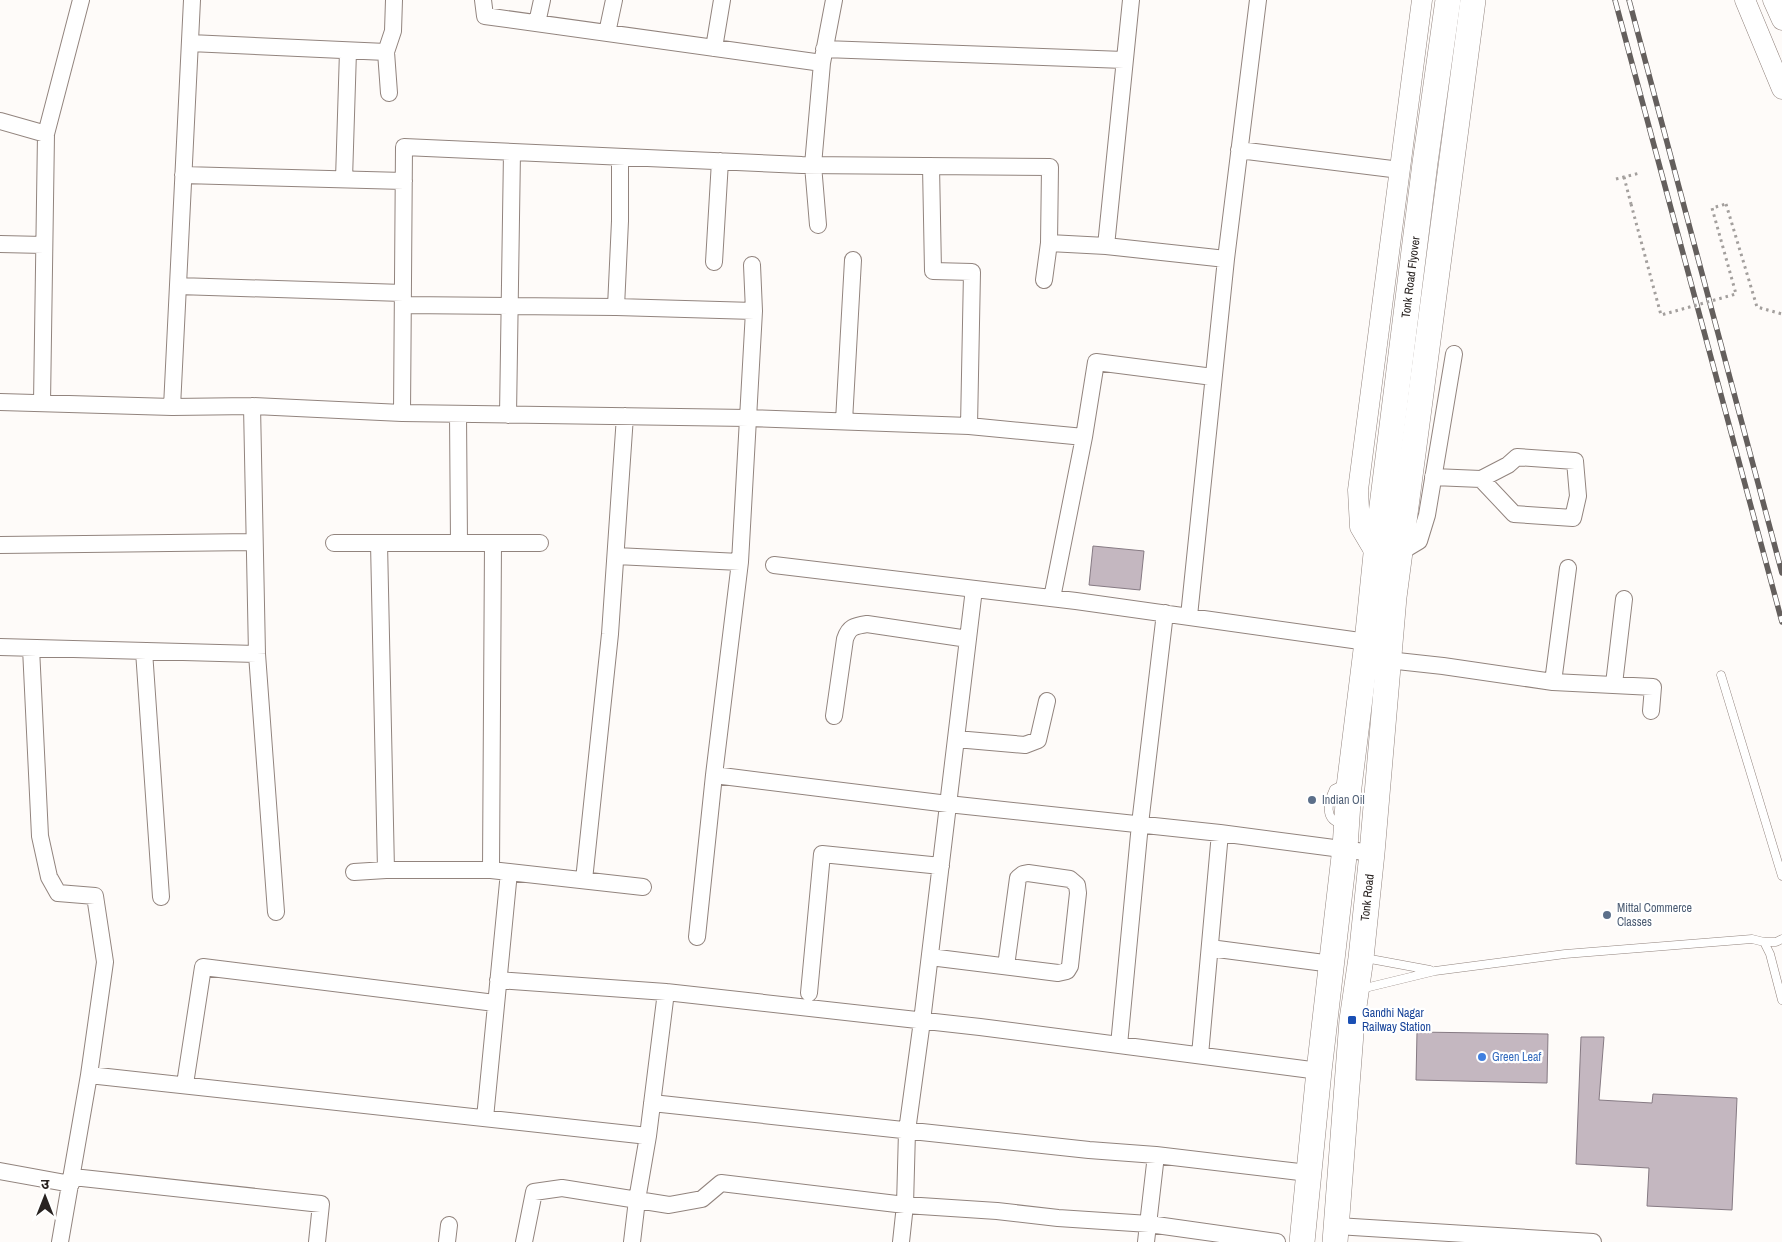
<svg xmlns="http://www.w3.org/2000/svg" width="1782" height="1242" font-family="'Archivo Narrow','Noto Sans Devanagari',sans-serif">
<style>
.building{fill:#c4b7c0;stroke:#867a83}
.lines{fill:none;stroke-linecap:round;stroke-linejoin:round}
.service-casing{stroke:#92847e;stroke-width:9}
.minor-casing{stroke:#92847e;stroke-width:18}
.tertiary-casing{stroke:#92847e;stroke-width:21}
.primary-casing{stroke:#92847e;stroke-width:26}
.path{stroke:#a39f9d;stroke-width:3;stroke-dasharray:2.5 4;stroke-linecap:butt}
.service{stroke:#fff;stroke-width:8}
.minor{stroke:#fff;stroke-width:16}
.tertiary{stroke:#fff;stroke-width:20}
.primary{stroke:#fff;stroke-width:25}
.rail-casing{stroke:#645f5d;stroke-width:5.5}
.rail{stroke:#fff;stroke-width:4;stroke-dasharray:11;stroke-linecap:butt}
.path-bridge{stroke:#a39f9d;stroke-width:3;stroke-dasharray:2.5 4;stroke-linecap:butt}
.service-dot{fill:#5c6f8a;stroke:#fff;stroke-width:2}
.transit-dot{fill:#1a4fb4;stroke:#fff;stroke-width:2}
.shop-dot{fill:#3f7fe0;stroke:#fff;stroke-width:2}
.labels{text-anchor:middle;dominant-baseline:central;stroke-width:4.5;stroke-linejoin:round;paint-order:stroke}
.street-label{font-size:12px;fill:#292321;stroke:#fff}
.service-label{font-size:12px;fill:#4e5e75;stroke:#fff;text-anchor:start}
.transit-label{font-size:12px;fill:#164399;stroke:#fff;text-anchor:start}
.shop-label{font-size:12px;fill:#366cbe;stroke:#fff;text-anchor:start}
</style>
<rect width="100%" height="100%" fill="#fefbf9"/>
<path class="building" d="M1093 546 1144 551 1140 590 1089 585Z
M1417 1032 1548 1034 1547 1083 1416 1080Z
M1581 1037H1604L1599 1100 1652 1103 1653 1094 1737 1098 1732 1210 1647 1206 1649 1168 1576 1164Z"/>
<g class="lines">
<defs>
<path id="service" d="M1721 675 1782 876
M1343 824C1323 821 1328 802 1334 789L1340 786 1346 787
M1764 942H1776L1782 939
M1365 958 1430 970
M1361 989 1435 971 1565 954 1752 939 1764 942 1770 954 1782 1000"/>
<path id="minor" d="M483 0 485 16 822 63
M537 23 542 0
M607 33 614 0
M190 43 386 52 389 93
M714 48 722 0
M824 49 1124 60
M386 52 393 31 394 0
M0 121 46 134
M1239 150 1400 170
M931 166 933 271 972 272 969 426
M183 175 404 181
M344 179 348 51
M818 225 813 165 822 63 834 0
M1049 243 1106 246 1226 259
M0 244 44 245
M1106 246 1131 0
M714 262 720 161
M178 286 403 293
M403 305 616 307 754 311
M616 307 620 221V157
M0 402 172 407 252 406 402 413 748 418 969 426 1084 437
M42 403 46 134 81 0
M252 406 257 654 276 912
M172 407 192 0
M402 413 404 147 802 165 1050 167 1049 243 1044 280
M458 414 459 543
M508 415 512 152
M844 421 853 260
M1433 477 1481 479 1508 465 1517 457 1575 461 1578 496 1573 518 1514 514 1481 479
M334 543H540
M379 543 386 870
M0 545 254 542
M1399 553 1419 541 1427 515 1454 354
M616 556 740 562
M774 565 1076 601 1367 642
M1052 598 1084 437 1096 362 1213 377
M1189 616 1226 259 1258 0
M0 647 257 654
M31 648 40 836 49 877 58 893 95 896 105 962 89 1075 60 1242
M144 651 161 897
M1388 660 1443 666 1553 682 1653 687 1651 711
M1553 682 1568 568
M1614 684 1624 599
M834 716 845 639C849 627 854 626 867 624L968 639
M956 739 1025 745 1038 740 1047 701
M714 775 948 804 1220 833 1372 853
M491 870 493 543
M354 872 386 870H491L643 887
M584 880 610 634 625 416
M697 937 714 775 740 562 754 311 752 265
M1210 948 1332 964
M930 957 1058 973 1067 971 1070 966 1078 893 1077 885 1070 879 1028 873 1023 874 1018 878 1006 966
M498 980 666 992 980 1027 1319 1071
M809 993 822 854 941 866
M1119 1045 1140 824 1165 613
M1200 1055 1220 833
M89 1075 648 1136
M185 1084 203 967 495 1003
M652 1103 1089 1150 1156 1155 1308 1173
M485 1118 509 872
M0 1171 71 1184
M73 1177 321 1204 317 1242
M1337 1226 1593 1242
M447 1242 449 1225
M524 1242 534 1192 562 1188 669 1205 702 1199 721 1183 905 1205 997 1211 1058 1218 1149 1224 1277 1242
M632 1242 637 1200 648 1136 666 992
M901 1242 905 1205 907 1131 922 1021 974 589
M1146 1242 1156 1155"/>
<path id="tertiary" d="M1745 0 1782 89
M1773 0 1782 20
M1376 554 1360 527 1358 490 1422 0"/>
<g id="primary">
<path id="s1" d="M1302 1242 1319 1071 1345 848 1349 787 1367 642 1376 554 1425 163 1448 0"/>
<path id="s2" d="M1335 1242 1352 1020 1361 958 1372 853 1394 597 1473 0"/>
</g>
</defs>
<use href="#service" class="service-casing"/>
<use href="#minor" class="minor-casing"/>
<use href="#tertiary" class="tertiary-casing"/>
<use href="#primary" class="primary-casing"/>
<path class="path" d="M1624 177 1631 204
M1616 179 1640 173
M1726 204 1757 307 1782 314"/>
<use href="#service" class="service"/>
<use href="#minor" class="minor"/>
<use href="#tertiary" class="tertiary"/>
<use href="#primary" class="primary"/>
<defs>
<path id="rail" d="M1615 0 1782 622
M1629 0 1782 573"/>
</defs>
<use href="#rail" class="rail-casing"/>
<use href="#rail" class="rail"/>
<path class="path-bridge" d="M1631 204 1661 315 1736 294 1712 208 1726 204"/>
</g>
<g class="service-dot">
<circle cx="1312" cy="800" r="5"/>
<circle cx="1607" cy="915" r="5"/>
</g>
<rect class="transit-dot" x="1347" y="1015" width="10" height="10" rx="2.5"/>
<circle class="shop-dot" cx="1482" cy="1057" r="5"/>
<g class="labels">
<g class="street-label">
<text stroke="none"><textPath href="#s1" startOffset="971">Tonk Road Flyover</textPath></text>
<text stroke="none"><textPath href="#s2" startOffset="346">Tonk Road</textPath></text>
</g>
<g class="service-label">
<text x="1322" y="800">Indian Oil</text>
<text x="1617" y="908">Mittal Commerce<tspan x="1617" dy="14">Classes</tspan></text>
</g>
<g class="transit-label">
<text x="1362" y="1013">Gandhi Nagar<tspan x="1362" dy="14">Railway Station</tspan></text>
</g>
<g class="shop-label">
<text x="1492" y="1057">Green Leaf</text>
</g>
</g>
<g transform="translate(45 1197)" stroke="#ffffff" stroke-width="4" paint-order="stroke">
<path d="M0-4L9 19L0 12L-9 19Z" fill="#292321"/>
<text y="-8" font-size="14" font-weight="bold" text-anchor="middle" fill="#292321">उ</text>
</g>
</svg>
